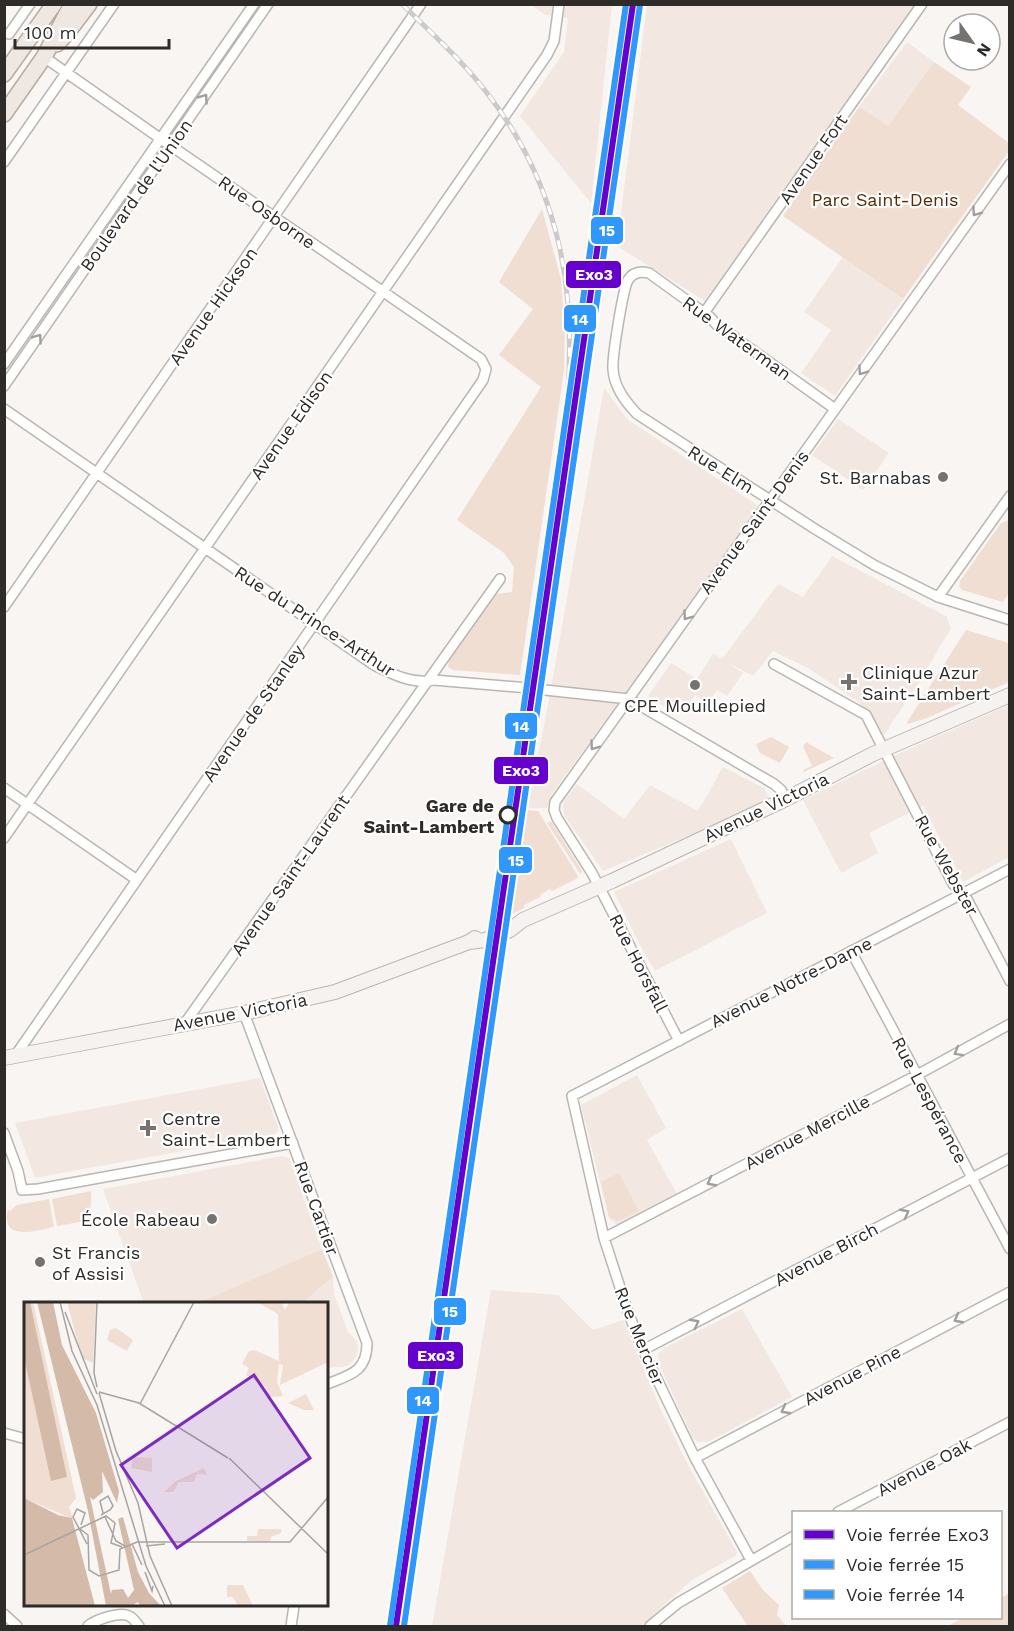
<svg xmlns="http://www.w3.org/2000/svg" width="1014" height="1631" font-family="'Work Sans',sans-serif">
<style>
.built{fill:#f2e8e1}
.green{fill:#f0ded2}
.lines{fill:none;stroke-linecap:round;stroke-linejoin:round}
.street-casing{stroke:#b9b6b3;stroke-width:12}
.secondary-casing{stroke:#b9b6b3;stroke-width:16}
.primary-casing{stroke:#b9aba0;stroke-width:18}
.street{stroke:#fefefd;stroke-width:9}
.secondary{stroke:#f6f2ef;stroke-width:14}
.primary{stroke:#efe7e2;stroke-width:15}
.rail-casing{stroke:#cccaca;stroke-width:5}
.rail{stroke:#fff;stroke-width:3;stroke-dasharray:9;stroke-linecap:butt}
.rail-1-casing{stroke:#fff;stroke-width:10}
.rail-2-casing{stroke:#fff;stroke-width:10}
.rail-3-casing{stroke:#fff;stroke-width:10}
.rail-1{stroke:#60c;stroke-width:6}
.rail-2{stroke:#3098fc;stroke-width:6}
.rail-3{stroke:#3098fc;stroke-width:6}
.oneway{stroke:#a09f9e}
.poi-dot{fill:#75726f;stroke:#fff;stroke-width:2}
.stop-dot{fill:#fff;stroke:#2e2b29;stroke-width:3}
.labels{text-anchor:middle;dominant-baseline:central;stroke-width:4.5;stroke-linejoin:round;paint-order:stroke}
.street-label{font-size:18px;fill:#2e2b29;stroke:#fff}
.park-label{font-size:18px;fill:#5a2c03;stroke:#fff}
.poi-label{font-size:18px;fill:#2e2b29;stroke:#fff;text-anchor:start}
.stop-label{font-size:18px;font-weight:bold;fill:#2e2b29;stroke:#fff;text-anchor:end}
.inset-road{fill:none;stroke:#a7a4a2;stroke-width:1.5}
.view{fill:#7b2cbf;fill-opacity:0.15;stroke:#7b2cbf;stroke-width:3}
.inset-edge{fill:none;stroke:#2e2b29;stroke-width:3}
.line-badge{stroke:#fff;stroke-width:2}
.badge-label{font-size:16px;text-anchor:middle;font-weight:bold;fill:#fff}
</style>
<rect width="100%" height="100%" fill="#f8f5f2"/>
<path class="built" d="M531 5H612L591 203 520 116 564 52 568 18 545 15Z
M647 5H916L705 301 617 246Z
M907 42 934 62 888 127 859 107Z
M843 257 903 299 835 396 801 373 831 330 804 312Z
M604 388 627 419 760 507 552 794 547 808H528L550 694Z
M838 419 889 453 863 490 812 455Z
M832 556 946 616 951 628 920 681 884 735 859 702 808 668 773 651 753 676 727 662 743 673 727 696 717 690 708 703 695 695 682 714 677 711 675 714 648 696 671 663 697 679 713 653 722 659 778 584 803 597Z
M1009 705V857L963 882 923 806 869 833 878 853 841 873 803 800 904 751Z
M723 767 764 788 771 802 603 871 564 815 563 803 577 784 624 819 650 785 698 811Z
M731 839 767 913 655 971 640 945 614 892Z
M637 1075 666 1128 647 1140 677 1194 618 1225 609 1218 581 1105Z
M260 1078 278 1127V1131L275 1134 35 1178 15 1123Z
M282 1156 289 1158 322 1249 196 1304H144L103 1189Z
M333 1277 334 1294 348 1332 357 1341 358 1350 356 1357 349 1365 342 1367H334L327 1368V1304H301Z
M491 1290 558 1295 593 1330 623 1320 660 1408 687 1463 736 1550 737 1555 692 1580 641 1626H432Z
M742 1309 792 1397 708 1442H698L692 1437 659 1364 658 1354 664 1348Z"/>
<path class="green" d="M934 62 971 87 958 105 1009 143V151L903 299 783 216 859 107 888 126Z
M542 209 561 279 565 330 564 370 520 675 453 670 448 667 449 661 448 659 495 594 512 592 514 567 504 553 457 520 541 387 499 355 533 309 499 282Z
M1009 520V593L1003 602 962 590 959 586 960 581 1001 523Z
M966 630 1009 643V682L927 718 908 724 907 722Z
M771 737 789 747 780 763 760 753 756 744Z
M806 742 834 758 804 772 803 770 812 766 803 746Z
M524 810 538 811 578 876V878L552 891 550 889 541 894 540 897 524 905V908L510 915Z
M551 821 582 871 581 874 579 872 547 823Z
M619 1173 639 1211 618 1221 609 1217 601 1182Z
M91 1191C92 1224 86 1221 57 1226L52 1199Z
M49 1199 54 1227C38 1230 0 1243 8 1210L10 1211 17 1205Z
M322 1249 333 1277 301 1304H196Z
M750 1571 763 1590 779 1605 777 1615 786 1626H748L722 1588Z
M1009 1593V1626H947L964 1618H1000L1001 1598Z"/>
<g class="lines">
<defs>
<path id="street" d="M9 34 30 4
M4 162 114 4
M704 313 922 4
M4 364 254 4
M4 386 268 4
M4 409 374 665C392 674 413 685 434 680L517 687 629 699 774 784 781 790 786 799
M835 409 716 324 710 317 649 273C641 271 633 272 628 280 623 289 612 357 613 369 614 387 625 401 637 414L815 529 874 565 938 597 1010 620
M938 597 1010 496
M4 607 421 4
M774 664 866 715 953 884 967 899 1010 981
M4 788 137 880
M4 838 547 55 554 41 559 4
M851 951 1010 1249
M244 1013 367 1343C367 1372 350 1375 327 1384
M185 1023 500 579
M679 1041 592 873 557 818 554 810 555 802 1010 164
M15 1056 483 380 486 369 481 359 161 139 44 57
M4 1133 18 1171 22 1190 38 1189 293 1143
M604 1238 917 1075 1010 1024
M643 1350 1010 1158
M4 1433 26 1439
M695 1458 1010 1292
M838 1512 1010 1422
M751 1560 695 1458 643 1350 628 1312 604 1238 572 1096 1010 869
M4 1614 17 1626
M88 1626C95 1620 120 1611 129 1616 134 1618 136 1623 139 1626
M291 1626 294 1606
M650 1626 678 1603 794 1536"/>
<path id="secondary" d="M469 942 485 940 510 930 523 920 612 881 786 799 873 754 1010 695
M4 1058 244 1013 335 992 469 942 475 938"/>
<path id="primary" d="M57 44 67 33 89 4
M4 74 54 4
M4 114 44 57 72 4"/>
</defs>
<use href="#street" class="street-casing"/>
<use href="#secondary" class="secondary-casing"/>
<use href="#primary" class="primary-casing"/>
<use href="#street" class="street"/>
<use href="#secondary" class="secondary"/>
<use href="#primary" class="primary"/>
<defs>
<path id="rail" d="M402 4C431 33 462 60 487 93 563 191 579 300 565 420"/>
</defs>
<use href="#rail" class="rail-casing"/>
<use href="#rail" class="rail"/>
<defs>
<path id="rail-1" d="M396 1626 633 4"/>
<path id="rail-2" d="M404 1626 640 5"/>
<path id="rail-3" d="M390 1626 626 4"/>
</defs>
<use href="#rail-1" class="rail-1-casing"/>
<use href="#rail-2" class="rail-2-casing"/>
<use href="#rail-3" class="rail-3-casing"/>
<use href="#rail-1" class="rail-1"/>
<use href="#rail-2" class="rail-2"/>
<use href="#rail-3" class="rail-3"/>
</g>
<defs><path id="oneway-chevron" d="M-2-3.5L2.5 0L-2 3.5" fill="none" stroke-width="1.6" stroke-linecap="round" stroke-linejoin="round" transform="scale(1.5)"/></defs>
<g class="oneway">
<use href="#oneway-chevron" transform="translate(204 98) rotate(-55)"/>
<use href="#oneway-chevron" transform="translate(976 212) rotate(125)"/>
<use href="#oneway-chevron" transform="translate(38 338) rotate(-55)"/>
<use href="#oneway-chevron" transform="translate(862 371) rotate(125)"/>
<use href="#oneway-chevron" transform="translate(687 616) rotate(126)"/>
<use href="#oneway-chevron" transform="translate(594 746) rotate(126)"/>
<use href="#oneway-chevron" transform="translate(958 1052) rotate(151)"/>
<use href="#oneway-chevron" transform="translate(711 1182) rotate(152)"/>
<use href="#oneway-chevron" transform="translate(905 1213) rotate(-28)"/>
<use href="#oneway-chevron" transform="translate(958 1319) rotate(152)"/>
<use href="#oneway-chevron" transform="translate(695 1323) rotate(-28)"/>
<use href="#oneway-chevron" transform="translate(785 1410) rotate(152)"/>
</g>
<g class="poi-dot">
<circle cx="943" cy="477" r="6"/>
<path d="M846 673h6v6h6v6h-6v6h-6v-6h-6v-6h6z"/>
<circle cx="695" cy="685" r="6"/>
<path d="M145 1119h6v6h6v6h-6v6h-6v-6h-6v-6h6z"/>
<circle cx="212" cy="1219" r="6"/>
<circle cx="40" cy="1262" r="6"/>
</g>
<circle class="stop-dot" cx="508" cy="815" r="8"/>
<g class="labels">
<g class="street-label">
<text transform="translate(813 159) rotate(-55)">Avenue Fort</text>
<text transform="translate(136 195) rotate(-55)">Boulevard de l'Union</text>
<text transform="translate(267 212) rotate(35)">Rue Osborne</text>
<text transform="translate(213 306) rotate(-55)">Avenue Hickson</text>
<text transform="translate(737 338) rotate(36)">Rue Waterman</text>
<text transform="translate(291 425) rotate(-55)">Avenue Edison</text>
<text transform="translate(721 469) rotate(32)">Rue Elm</text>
<text transform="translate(754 522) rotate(-54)">Avenue Saint-Denis</text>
<text transform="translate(315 621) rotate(33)">Rue du Prince-Arthur</text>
<text transform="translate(253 713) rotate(-55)">Avenue de Stanley</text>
<text transform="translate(766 807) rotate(-26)">Avenue Victoria</text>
<text transform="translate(947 865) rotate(61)">Rue Webster</text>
<text transform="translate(290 875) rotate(-55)">Avenue Saint-Laurent</text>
<text transform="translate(639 963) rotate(63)">Rue Horsfall</text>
<text transform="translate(791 982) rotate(-27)">Avenue Notre-Dame</text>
<text transform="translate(240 1012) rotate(-11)">Avenue Victoria</text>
<text transform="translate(930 1100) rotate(62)">Rue Lespérance</text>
<text transform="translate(807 1132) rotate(-28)">Avenue Mercille</text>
<text transform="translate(317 1208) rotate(70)">Rue Cartier</text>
<text transform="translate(826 1254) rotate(-28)">Avenue Birch</text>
<text transform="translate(640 1336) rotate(68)">Rue Mercier</text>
<text transform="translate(852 1375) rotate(-28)">Avenue Pine</text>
<text transform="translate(924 1467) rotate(-28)">Avenue Oak</text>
</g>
<g class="park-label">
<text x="885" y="199">Parc Saint-Denis</text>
</g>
<g class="poi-label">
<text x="931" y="477" text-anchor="end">St. Barnabas</text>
<text x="862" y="672">Clinique Azur<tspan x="862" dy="21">Saint-Lambert</tspan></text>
<text x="695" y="705" text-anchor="middle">CPE Mouillepied</text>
<text x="162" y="1118">Centre<tspan x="162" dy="21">Saint-Lambert</tspan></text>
<text x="200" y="1219" text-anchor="end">École Rabeau</text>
<text x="52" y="1252">St Francis<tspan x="52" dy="21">of Assisi</tspan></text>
</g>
<g class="stop-label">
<text x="494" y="805">Gare de<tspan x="494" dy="21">Saint-Lambert</tspan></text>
</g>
</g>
<g transform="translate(24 1302)">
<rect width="304" height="304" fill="#f8f5f2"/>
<path d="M0 0H9L52 196 45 205 49 217 0 196ZM43 0H72L69 61 58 56ZM233 0H257L261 8 266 0H304V60L256 83 259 63 255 62 253 80 259 94 245 95 243 99V86L222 73 225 66 218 62 224 50 230 48 255 59 254 12ZM92 26 109 38 103 49 83 38 86 28ZM282 92 290 108H280L264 101ZM109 155 128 156V170L107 166ZM180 166 183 173 173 172 170 180H155L149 190H140L152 179ZM234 227H257V231L247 235 246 240 223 239V234H233ZM203 283H219L229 304H214L209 295H203Z" fill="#f0ded2"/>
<path d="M0 0H6L43 175 27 179 0 55ZM13 0H29L38 43 72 111 95 189 93 201 78 169 79 190 69 198 66 195 87 292 88 288 99 287 104 296 110 288 94 217 99 215 114 270 125 291 137 304H116L114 300 107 304H82L64 209ZM0 196 34 213 48 216 71 304H0Z" fill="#d4bba9"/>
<path class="inset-road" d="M36 0 48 49 73 103 122 264 141 304M73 0 70 71 73 85M41 10 73 92M75 90 115 101 204 156M75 91 92 149 114 201 126 254 148 304M116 102 170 0M205 156 305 253M77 213 86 208 89 204 84 194 76 199 79 211M81 215 92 239 101 244M57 223 61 211 53 207 49 215 63 242M55 226 64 233 65 268 75 274 95 268 96 247 113 240H266L305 194M108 242 118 263M122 244 141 242M0 253 82 214 91 221 87 241 98 245M121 270 128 289 129 284"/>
<path class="view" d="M230 73 286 156 153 246 97 163Z"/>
<rect width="304" height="304" class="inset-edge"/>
</g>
<g class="line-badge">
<rect x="590" y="216" width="34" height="29" rx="6" fill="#3098fc"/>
<rect x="565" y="260" width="57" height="29" rx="6" fill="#60c"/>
<rect x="563" y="304" width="34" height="29" rx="6" fill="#3098fc"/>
<rect x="504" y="712" width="34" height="28" rx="6" fill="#3098fc"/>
<rect x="493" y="756" width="56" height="29" rx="6" fill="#60c"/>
<rect x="498" y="846" width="35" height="28" rx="6" fill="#3098fc"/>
<rect x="433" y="1297" width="34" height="29" rx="6" fill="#3098fc"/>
<rect x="407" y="1341" width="57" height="29" rx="6" fill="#60c"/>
<rect x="406" y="1386" width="34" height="29" rx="6" fill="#3098fc"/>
</g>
<g class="badge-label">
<text x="607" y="236">15</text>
<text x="594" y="280">Exo3</text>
<text x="580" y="325">14</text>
<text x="521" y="732">14</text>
<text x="521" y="776">Exo3</text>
<text x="516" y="866">15</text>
<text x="450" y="1317">15</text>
<text x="436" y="1361">Exo3</text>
<text x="423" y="1406">14</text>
</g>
<rect width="1014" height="1631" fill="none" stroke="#2e2b29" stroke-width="12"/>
<rect x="792" y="1511" width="210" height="108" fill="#ffffff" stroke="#abaaa9" stroke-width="1.5"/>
<rect x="804" y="1530" width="30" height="9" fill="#6600cc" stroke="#abaaa9" stroke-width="1.5"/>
<text x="846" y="1541" font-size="18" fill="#2e2b29">Voie ferrée Exo3</text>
<rect x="804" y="1560" width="30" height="9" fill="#3098fc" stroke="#abaaa9" stroke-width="1.5"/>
<text x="846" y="1571" font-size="18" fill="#2e2b29">Voie ferrée 15</text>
<rect x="804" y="1590" width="30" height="9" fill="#3098fc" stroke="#abaaa9" stroke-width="1.5"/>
<text x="846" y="1601" font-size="18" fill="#2e2b29">Voie ferrée 14</text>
<g transform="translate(972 42) rotate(124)"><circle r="28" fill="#ffffff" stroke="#abaaa9" stroke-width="1.5"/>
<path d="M0-4.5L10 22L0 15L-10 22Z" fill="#75726f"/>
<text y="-9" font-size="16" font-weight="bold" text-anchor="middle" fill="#2e2b29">N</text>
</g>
<path d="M15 39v9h154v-9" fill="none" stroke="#2e2b29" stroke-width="3"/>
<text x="24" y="39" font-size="18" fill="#2e2b29" stroke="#ffffff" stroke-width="4.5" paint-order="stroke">100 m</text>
</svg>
